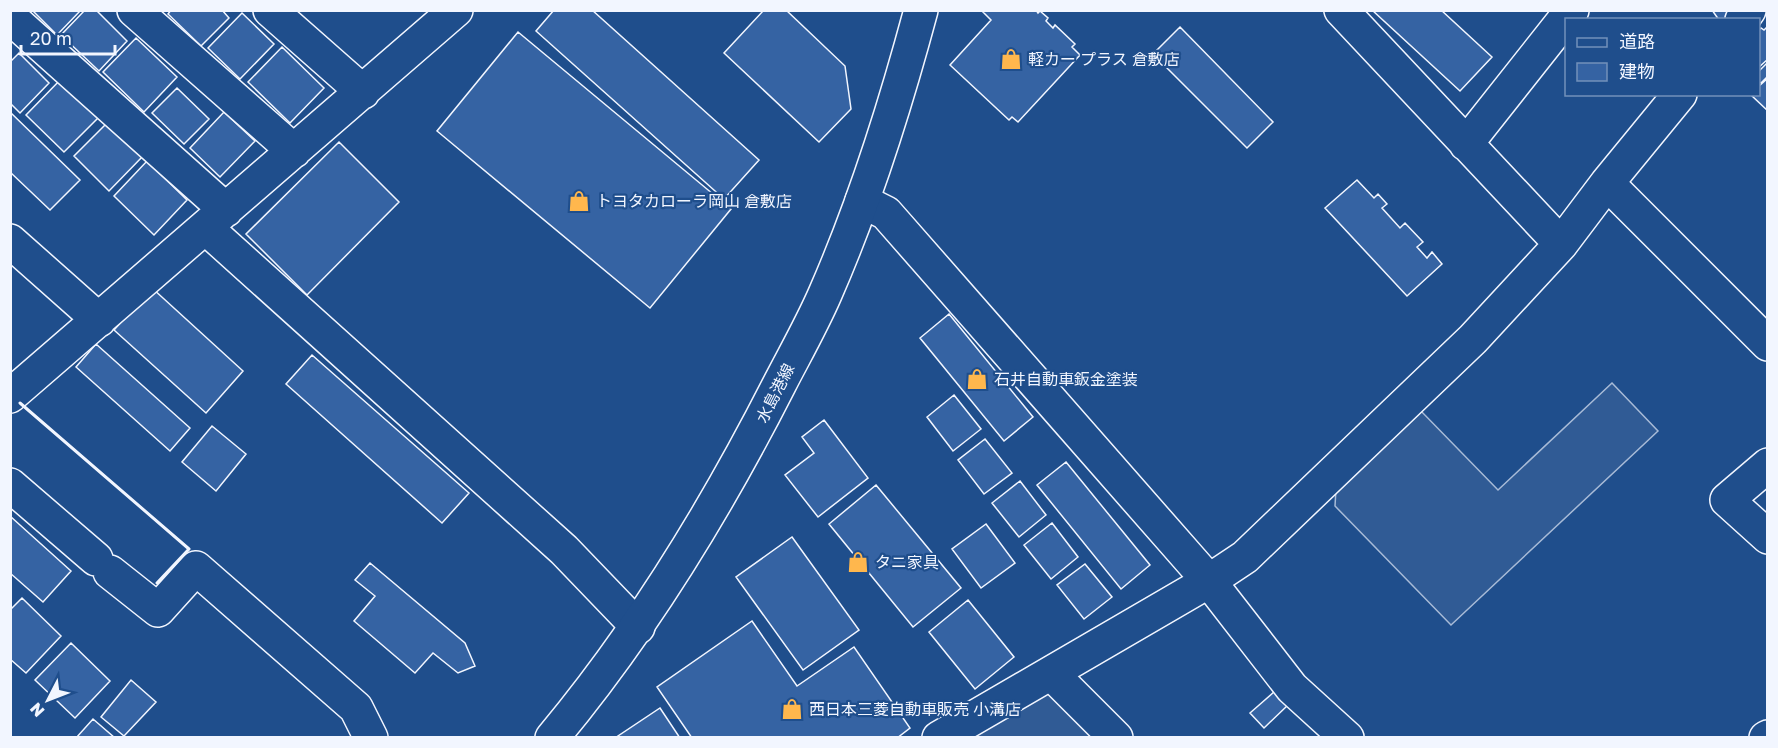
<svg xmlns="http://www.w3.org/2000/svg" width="1778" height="748" font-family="'Golos Text','Noto Sans JP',sans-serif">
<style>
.parking{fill:#305b95;stroke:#a8bbd7;stroke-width:1.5}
.building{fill:#3563a3;stroke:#f2f6ff;stroke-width:1.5}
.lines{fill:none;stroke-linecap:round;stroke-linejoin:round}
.minor-casing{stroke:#f2f6ff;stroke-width:36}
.major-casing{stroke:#f2f6ff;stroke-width:36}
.minor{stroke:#1f4e8c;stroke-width:33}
.major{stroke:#1f4e8c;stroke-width:33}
.wall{stroke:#f2f6ff;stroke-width:3}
.labels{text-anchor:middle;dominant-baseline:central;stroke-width:4.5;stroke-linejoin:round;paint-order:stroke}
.poi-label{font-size:16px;fill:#f2f6ff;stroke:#1f4e8c;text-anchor:start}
.street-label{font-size:16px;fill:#f2f6ff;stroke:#1f4e8c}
</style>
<rect width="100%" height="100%" fill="#1f4e8c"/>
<path class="parking" d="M1612 383 1658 431 1451 625 1335 506 1336 489 1420 410 1498 490Z
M1046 685 1103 738H963Z"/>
<path class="building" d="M32 10H81L57 35Z
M85 10H96L127 41 99 71 61 35Z
M171 10H222L229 18 201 46 168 14Z
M554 10H592L759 160 724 199 536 31Z
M764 10H786L845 66 851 109 819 142 724 53Z
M985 10H1036L1038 13 1040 11 1048 18 1046 21 1053 28 1055 25 1075 44 1072 47 1080 55 1018 122 1012 117 1009 120 950 65 991 20 983 12Z
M1372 10H1441L1492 57 1460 91Z
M1712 10 1738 11 1729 20H1719Z
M242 13 274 44 240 79 208 48Z
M1768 26V59L1758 68V31L1761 28 1764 30Z
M1180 27 1273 122 1247 148 1153 54Z
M518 32 731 209 650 308 437 131Z
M136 38 177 77 144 112 103 72Z
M282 47 324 88 290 123 248 82Z
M19 53 49 83 20 113 10 103V62Z
M1768 62V76L1761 83 1758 81V72Z
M62 78 101 115 64 152 26 115Z
M1768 78V111L1751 95 1758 94V87Z
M177 88 209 119 184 144 152 113Z
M10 112 80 180 50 210 10 172Z
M224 112 255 141 220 177 190 148Z
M108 122 143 156 109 191 74 156Z
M339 142 399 202 307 295 246 234Z
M147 161 187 200 154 235 114 196Z
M1357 180 1374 198 1378 194 1387 204 1382 208 1400 228 1405 223 1423 242 1417 247 1427 258 1432 252 1442 264 1407 296 1325 208Z
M152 288 243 371 206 413 114 330Z
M949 314 1033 417 1004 441 920 338Z
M96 344 190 428 170 451 76 367Z
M312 355 469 493 442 523 286 384Z
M954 395 981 429 953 451 927 417Z
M824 420 868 478 818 517 785 475 814 453 802 437Z
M212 426 246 454 216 491 182 462Z
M985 439 1012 473 984 494 958 460Z
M1066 462 1150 565 1121 589 1037 485Z
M1020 481 1046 515 1019 537 992 503Z
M876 485 961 588 913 627 829 524Z
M10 516 71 571 43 602 10 573Z
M1052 523 1078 557 1051 579 1024 545Z
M986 524 1015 563 981 588 952 549Z
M792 537 859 630 803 670 736 577Z
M370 563 465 643 475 666 458 673 433 653 415 673 354 621 375 596 355 580Z
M1085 564 1112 597 1084 619 1057 585Z
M22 598 61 636 26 673 10 659V610Z
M968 600 1014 657 975 689 929 632Z
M752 621 797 686 854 647 910 728 897 738H692L657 687Z
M71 643 110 681 75 718 35 680Z
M131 680 156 702 124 736 101 717Z
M1275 691 1288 705 1264 728 1250 713Z
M660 708 680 738H615Z
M93 719 115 738H76Z"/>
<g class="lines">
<defs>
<path id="minor" d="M134 10 294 151
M270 10 363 92
M1341 10 1561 244
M10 17 226 210
M1742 20 1749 10
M1466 144 1572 10
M1607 183 1768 344
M862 201 886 213 1209 581 1292 688 1347 738
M206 228 564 550 638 627
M10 241 99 320
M10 396 456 10
M1768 465 1727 500 1768 537
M10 485 96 559
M110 572 158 610 196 568 356 708 371 738
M1051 673 1116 738
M939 738 1209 581 1245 557 1473 339 1561 244 1607 183 1680 94
M1766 738 1768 737"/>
<path id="major" d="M552 738C643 629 716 509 780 383 795 354 812 324 825 294 865 203 895 107 921 10"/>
</defs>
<use href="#minor" class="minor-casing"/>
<use href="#major" class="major-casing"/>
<use href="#minor" class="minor"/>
<use href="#major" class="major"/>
<path class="wall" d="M20 403 189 549 157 583"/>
</g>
<defs>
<symbol id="shop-bare" viewBox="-9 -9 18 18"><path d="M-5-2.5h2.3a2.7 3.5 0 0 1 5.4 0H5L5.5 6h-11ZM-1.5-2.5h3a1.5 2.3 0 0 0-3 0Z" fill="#ffb74d" stroke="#1f4e8c" stroke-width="2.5" paint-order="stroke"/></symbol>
</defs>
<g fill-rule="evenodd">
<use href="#shop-bare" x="996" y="44" width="30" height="30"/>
<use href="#shop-bare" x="564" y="186" width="30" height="30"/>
<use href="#shop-bare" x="962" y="364" width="30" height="30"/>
<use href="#shop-bare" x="843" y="547" width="30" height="30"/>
<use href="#shop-bare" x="777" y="694" width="30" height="30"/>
</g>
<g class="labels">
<g class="poi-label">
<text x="1028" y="59">軽カー プラス 倉敷店</text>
<text x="596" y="201">トヨタカローラ岡山 倉敷店</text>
<text x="994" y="379">石井自動車鈑金塗装</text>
<text x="875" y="562">タニ家具</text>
<text x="809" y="709">西日本三菱自動車販売 小溝店</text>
</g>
<g class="street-label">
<text transform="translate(775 393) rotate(-63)">水島港線</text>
</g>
</g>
<rect width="1778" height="748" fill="none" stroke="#f2f6ff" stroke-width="24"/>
<rect x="1565" y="18" width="195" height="78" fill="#1f4e8c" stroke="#7391ba" stroke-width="1.5"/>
<rect x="1577" y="38" width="30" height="9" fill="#1f4e8c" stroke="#7391ba" stroke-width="1.5"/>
<text x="1619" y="48" font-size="18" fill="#f2f6ff">道路</text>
<rect x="1577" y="63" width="30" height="18" fill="#3563a3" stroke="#7391ba" stroke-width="1.5"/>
<text x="1619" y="78" font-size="18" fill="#f2f6ff">建物</text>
<g transform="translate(48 700) rotate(228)" stroke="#1f4e8c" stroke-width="4.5" paint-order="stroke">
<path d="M0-4.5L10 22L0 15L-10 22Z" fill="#f2f6ff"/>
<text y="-9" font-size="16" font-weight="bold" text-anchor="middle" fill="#f2f6ff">N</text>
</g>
<path d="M21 45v9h94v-9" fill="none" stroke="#f2f6ff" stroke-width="3"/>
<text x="30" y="45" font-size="18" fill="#f2f6ff" stroke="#1f4e8c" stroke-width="4.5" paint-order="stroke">20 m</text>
</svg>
